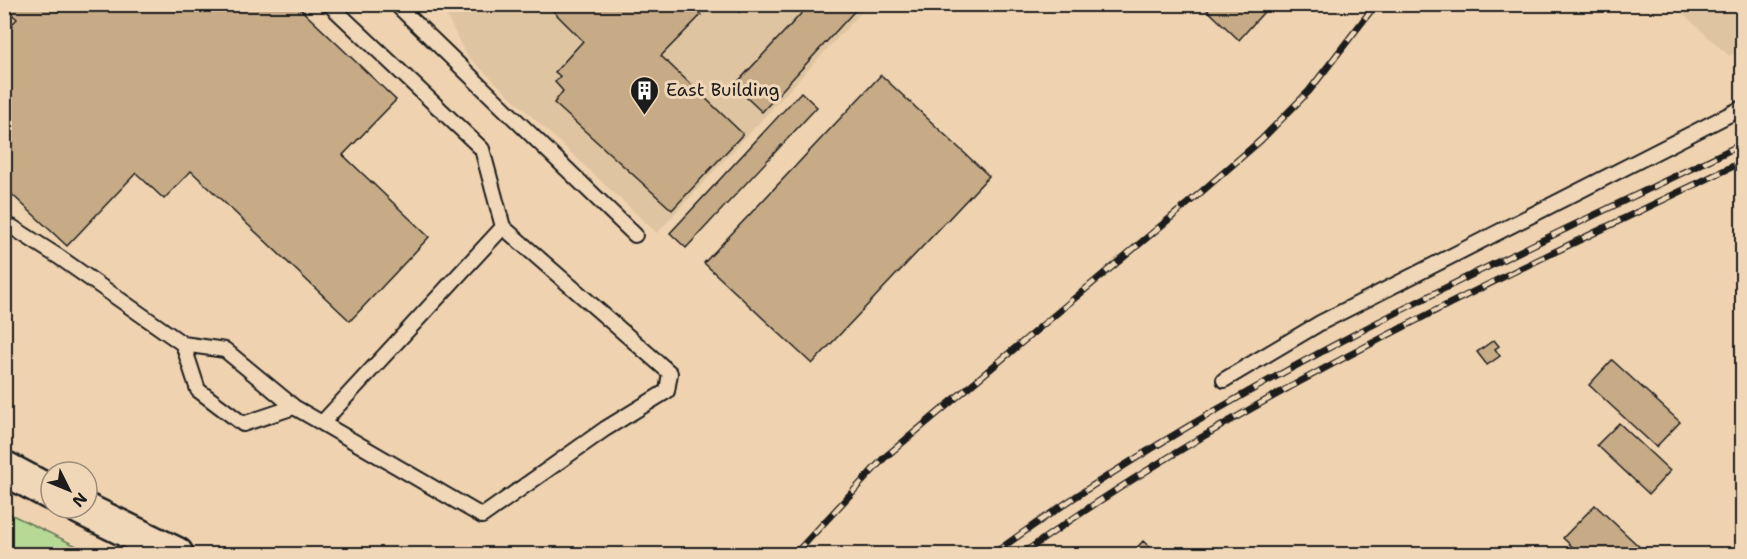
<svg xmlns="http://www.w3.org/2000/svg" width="1747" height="559" font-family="'Shantell Sans',sans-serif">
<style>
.built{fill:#dfc4a1}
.green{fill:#b6da95;stroke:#697b58;stroke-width:1.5}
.building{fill:#c7ab87;stroke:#1c1c1c;stroke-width:1.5}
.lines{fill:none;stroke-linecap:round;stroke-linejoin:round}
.service-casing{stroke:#1c1c1c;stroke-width:18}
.secondary-casing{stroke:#1c1c1c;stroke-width:38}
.service{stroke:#f0d7b8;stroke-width:14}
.secondary{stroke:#f0d7b8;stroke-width:33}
.rail-casing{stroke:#1c1c1c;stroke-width:7}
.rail{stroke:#f0d7b8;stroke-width:4.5;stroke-dasharray:14;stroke-linecap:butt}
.labels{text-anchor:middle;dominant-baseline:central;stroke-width:6;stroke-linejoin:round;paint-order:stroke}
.poi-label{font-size:18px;fill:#1c1c1c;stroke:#f0d7b8;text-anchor:start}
</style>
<rect width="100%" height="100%" fill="#efd3b0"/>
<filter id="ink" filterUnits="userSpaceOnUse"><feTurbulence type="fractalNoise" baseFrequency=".0167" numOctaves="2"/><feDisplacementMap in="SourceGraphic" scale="12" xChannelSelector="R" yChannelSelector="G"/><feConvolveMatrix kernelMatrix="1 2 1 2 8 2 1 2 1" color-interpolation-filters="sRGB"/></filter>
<g filter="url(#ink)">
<path class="built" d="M441 5H868L657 233 467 56Z
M1674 5H1742V49L1729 56Z"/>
<path class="green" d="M4 511 93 554H5Z"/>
<path class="building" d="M4 4H295L396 100 343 155 429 237 350 321 191 171 164 199 136 173 67 246 4 187V32L17 19 4 7Z
M546 4H690L701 15 661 56 743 134 672 210 554 103 563 91 555 82 560 76 555 72 583 41Z
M731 4H747L739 12Z
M810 4H861L762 112 734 86Z
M1201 4H1271L1239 40Z
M881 75 989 176 812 364 704 263Z
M801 92 817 107 686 248 670 233Z
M1494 340 1499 346 1495 349 1500 356 1487 365 1477 352Z
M1612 360 1680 422 1656 447 1589 385Z
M1619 423 1670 471 1649 494 1597 445Z
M1595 505 1647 554H1580L1563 538Z
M1143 541 1157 554H1131Z"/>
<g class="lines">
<defs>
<path id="service" d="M396 4 635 235
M4 225 12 227 59 257 183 344 225 350 294 407 322 423 503 227 482 149 329 4
M183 344 198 390 243 424 294 407
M1224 380 1320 323 1742 108
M322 423 482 516 605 429 667 391 670 373 503 227"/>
<path id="secondary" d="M4 468 51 493
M81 508 176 554"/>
</defs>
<use href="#service" class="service-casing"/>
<use href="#secondary" class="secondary-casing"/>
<use href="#service" class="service"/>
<use href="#secondary" class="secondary"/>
<defs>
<path id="rail" d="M795 554 884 458 1199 194 1261 140 1309 91 1376 4
M993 554C1224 386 1486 268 1742 144
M1022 554C1245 394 1495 281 1742 162"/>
</defs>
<use href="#rail" class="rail-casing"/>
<use href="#rail" class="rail"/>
</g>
</g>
<defs>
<symbol id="building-pin" viewBox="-11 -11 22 30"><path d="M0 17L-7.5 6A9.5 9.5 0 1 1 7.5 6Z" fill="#1c1c1c" stroke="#f0d7b8"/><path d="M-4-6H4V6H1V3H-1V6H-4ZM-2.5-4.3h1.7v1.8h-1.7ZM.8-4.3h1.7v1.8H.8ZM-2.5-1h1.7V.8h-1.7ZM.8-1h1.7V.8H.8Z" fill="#fff"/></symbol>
</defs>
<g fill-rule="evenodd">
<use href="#building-pin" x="628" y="74" width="33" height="45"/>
</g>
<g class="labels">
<g class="poi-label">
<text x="666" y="90">East Building</text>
</g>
</g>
<rect width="1747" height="559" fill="none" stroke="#f0d7b8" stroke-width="24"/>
<rect x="12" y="12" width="1723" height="535" fill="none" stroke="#1c1c1c" stroke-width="2" filter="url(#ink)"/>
<g transform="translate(69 490) rotate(133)"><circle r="28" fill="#f0d7b8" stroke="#9b8c7a" stroke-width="1.5"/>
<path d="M0-4.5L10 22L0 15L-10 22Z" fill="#1c1c1c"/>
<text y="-9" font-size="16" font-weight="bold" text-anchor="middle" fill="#1c1c1c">N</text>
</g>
</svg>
